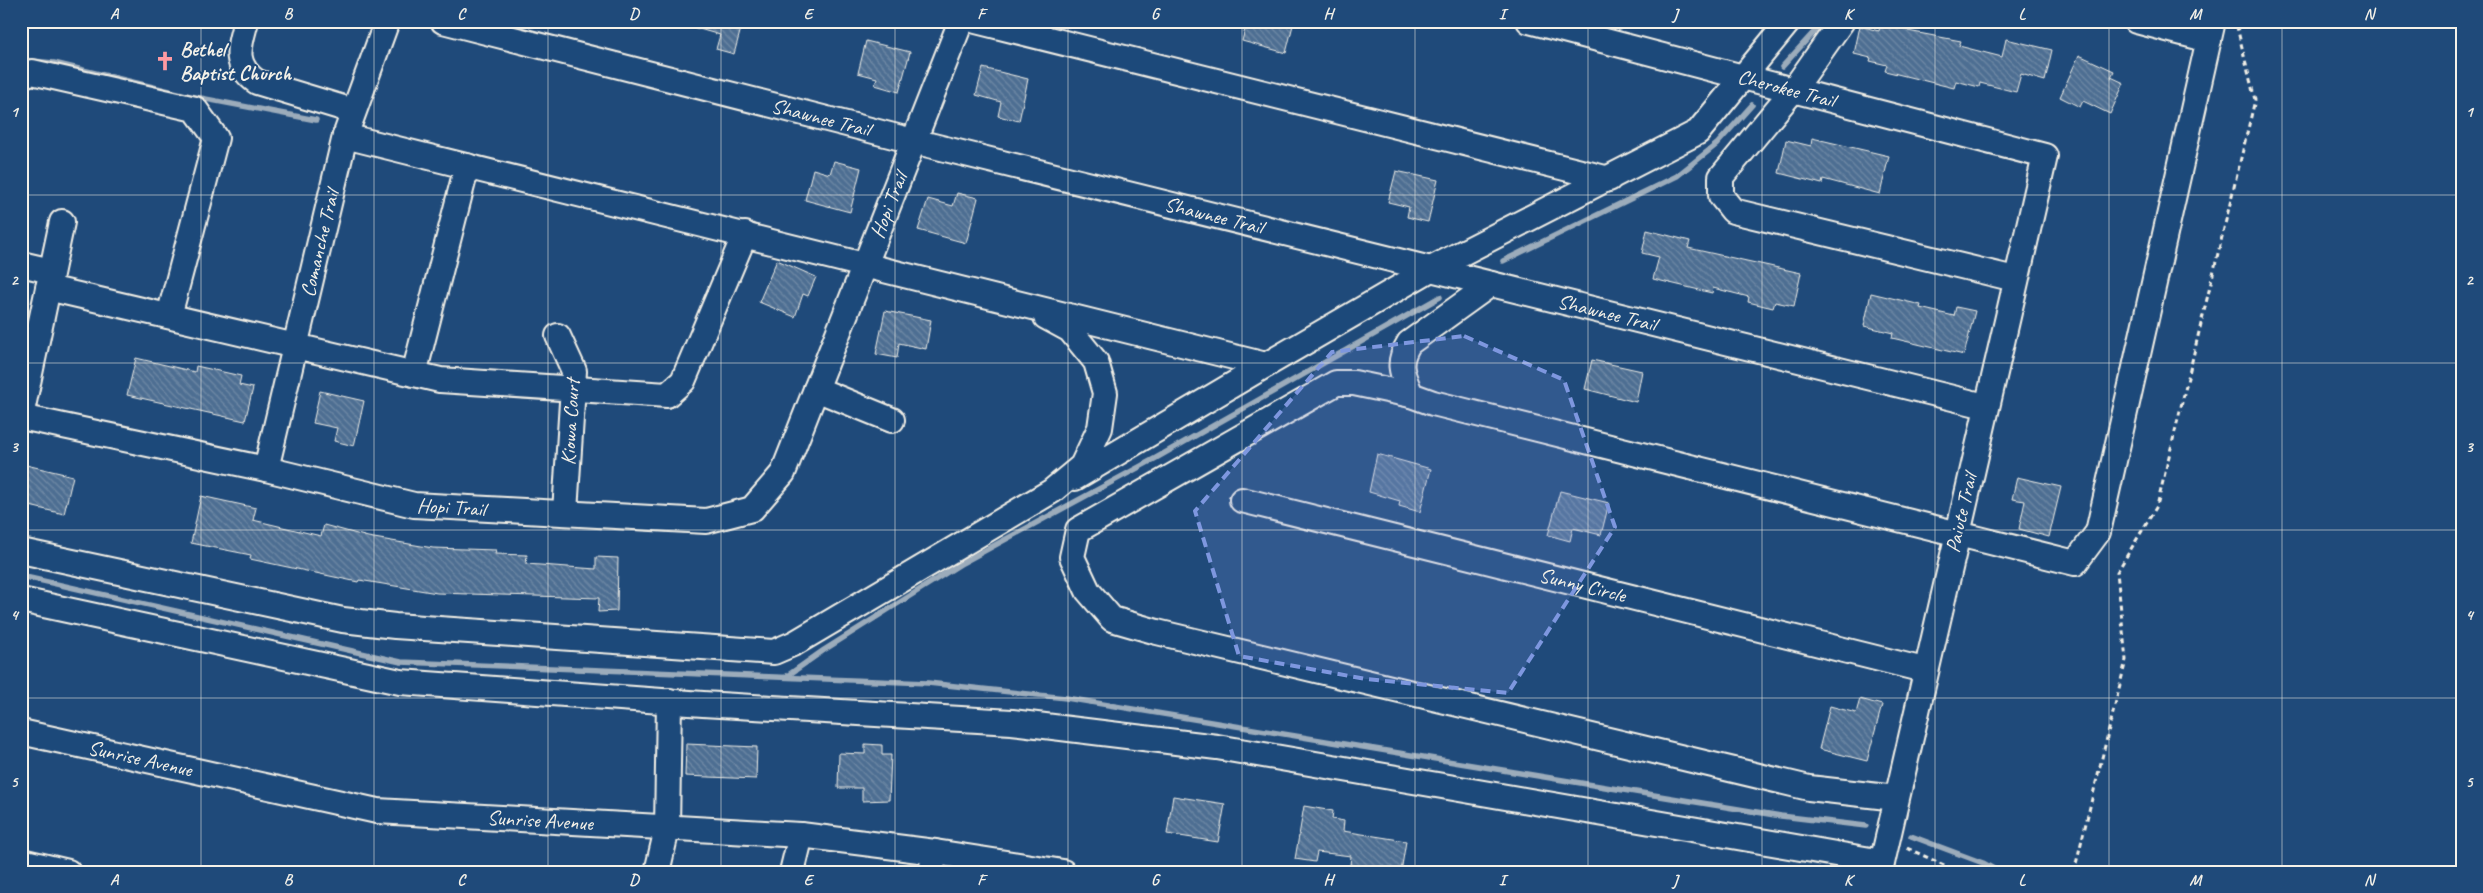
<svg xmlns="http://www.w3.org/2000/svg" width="2483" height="893" font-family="Caveat,sans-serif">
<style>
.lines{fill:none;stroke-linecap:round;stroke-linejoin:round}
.stream{stroke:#9cacbb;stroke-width:5.5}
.building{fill:url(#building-back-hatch);stroke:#f4f1e8}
.minor-casing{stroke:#f4f1e8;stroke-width:28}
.path{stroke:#f4f1e8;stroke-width:3;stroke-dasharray:5 4;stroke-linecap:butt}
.minor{stroke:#1f4a7a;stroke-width:24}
.marked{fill:#7e97df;fill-opacity:0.2;stroke:#7e97df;stroke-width:4;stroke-dasharray:10 6;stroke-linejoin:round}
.grid{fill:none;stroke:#f4f1e8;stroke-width:1;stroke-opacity:0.55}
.labels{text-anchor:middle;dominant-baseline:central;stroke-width:4;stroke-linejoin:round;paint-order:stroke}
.poi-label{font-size:21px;font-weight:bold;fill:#f4f1e8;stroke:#1f4a7a;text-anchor:start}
.street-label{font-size:21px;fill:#f4f1e8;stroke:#1f4a7a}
.neatline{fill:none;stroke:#f4f1e8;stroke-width:2}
.grid-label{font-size:16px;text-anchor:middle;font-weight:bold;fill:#f4f1e8}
</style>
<defs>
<pattern id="building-back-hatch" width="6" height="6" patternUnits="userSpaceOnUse" patternTransform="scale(1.25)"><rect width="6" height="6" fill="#4d6e92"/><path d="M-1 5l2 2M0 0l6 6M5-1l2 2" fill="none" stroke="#708aa6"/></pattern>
</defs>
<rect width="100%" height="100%" fill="#1f4a7a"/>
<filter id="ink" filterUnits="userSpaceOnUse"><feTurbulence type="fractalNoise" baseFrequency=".02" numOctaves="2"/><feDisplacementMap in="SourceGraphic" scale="10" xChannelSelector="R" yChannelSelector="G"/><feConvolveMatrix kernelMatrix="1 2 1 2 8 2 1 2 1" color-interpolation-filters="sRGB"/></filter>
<g filter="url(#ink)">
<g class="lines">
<path class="stream" d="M21 60 54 63 190 96 316 120
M1782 67 1824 21
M1503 261 1677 176 1717 144 1752 105
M21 576 401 662 928 683 1066 698 1781 816 1866 826
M787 676 824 650 962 563 1156 458 1440 297
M1911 836 1983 863 1999 872"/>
</g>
<path class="building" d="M690 21H743L734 54 716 49 720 35 689 26Z
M1247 21H1294L1286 53 1242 41Z
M1881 21 1910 23 1908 31 1961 41 1959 46 2002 57 2006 39 2052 50 2045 81 2021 74 2016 92 1980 83 1979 87 1956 81 1954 88 1885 71 1887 65 1870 61 1871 58 1854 54 1860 26 1879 31Z
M866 41 910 52 899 92 875 85 877 78 858 73Z
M2079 55 2114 71 2111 77 2124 83 2110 114 2083 101 2080 107 2060 97Z
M983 68 1028 79 1019 121 998 116 1001 102 976 95Z
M1812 138 1889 156 1880 194 1823 179 1822 184 1779 173 1786 140 1811 146Z
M834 161 861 168 850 212 805 200 813 169 830 174Z
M1396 171 1438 180 1428 222 1407 217 1409 207 1388 202Z
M957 193 978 198 966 243 918 230 928 199 953 206Z
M1647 230 1690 241 1688 248 1801 273 1794 306 1775 302 1773 308 1748 302 1749 297 1713 288 1712 293 1653 279 1659 257 1642 253Z
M777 260 816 277 808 296 803 294 795 317 759 302Z
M1871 293 1921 305 1920 308 1954 316 1956 307 1975 311 1964 355 1892 338 1893 333 1864 326Z
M885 311 931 320 926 349 899 343 897 358 876 354Z
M136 358 195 372 196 366 241 376 239 385 253 388 245 421 127 395Z
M1592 360 1642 371 1636 402 1585 389Z
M320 391 364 401 354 446 334 441 337 428 313 423Z
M1377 454 1431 469 1420 512 1399 506 1400 501 1369 492Z
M26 465 73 476 64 514 21 504V487Z
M2017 477 2061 487 2049 537 2019 529 2025 501 2012 499Z
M1560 491 1609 503 1601 535 1573 528 1570 541 1548 535Z
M201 496 256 508 253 520 321 536 324 525 368 537 433 548 496 550 495 554 527 555 526 564 596 569V557L618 558 617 611 598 612 599 598 437 593 359 580 358 582 250 559 251 555 191 543Z
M1860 699 1882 705 1867 761 1819 749 1830 706 1856 713Z
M686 744 757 747 756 779 685 776Z
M865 744 882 745V755H891L889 800 862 801V788H838L839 753 865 754Z
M1173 796 1225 804 1218 842 1167 834Z
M1304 806 1333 811 1332 819 1344 821 1343 831 1406 841 1401 872H1380L1350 865 1351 856 1317 852 1315 862 1295 859Z"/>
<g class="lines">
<defs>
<g id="minor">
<path d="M246 21C239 47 232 64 257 82L353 111"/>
<path id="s1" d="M443 21 913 141 1985 406"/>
<path d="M976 21 1609 179"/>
<path id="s2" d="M1529 21 2045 156 1880 872"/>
<path d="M1842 21 1794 89 1721 177V196L1733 211 2015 279"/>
<path d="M2136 21 2209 40"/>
<path d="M21 76 32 72 195 109 216 138 169 316"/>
<path d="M345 136 1266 365 1431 269 1698 132 1789 21"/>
<path d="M21 264 51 271"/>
<path d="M1491 284 1409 343C1396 364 1402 373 1411 395L1433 403 2075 563 2098 532 2213 21"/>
<path d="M48 288 440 380 667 395 683 381 745 234"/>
<path d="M558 336 574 371 565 512"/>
<path d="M414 374 467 166"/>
<path d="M816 389 892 420"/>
<path d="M1411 395 1354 383H1336L1078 530 1072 557 1088 591 1112 619 1157 632 1809 788 1896 798"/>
<path d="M21 416 62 222"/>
<path id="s3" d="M21 417 266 469 414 505 706 521 752 509 783 473 961 21"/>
<path id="s4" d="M266 469 345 136 387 21"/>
<path d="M1075 478 1266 365"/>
<path id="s5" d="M1242 500 1924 670"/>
<path d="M21 551 343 620 395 626 774 652 795 643 1052 491 1082 466 1100 428 1105 393 1096 362 1070 330 1046 317"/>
<path d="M21 600 400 682 703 704 1012 722 1217 747 1882 862"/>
<path id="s6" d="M21 732 377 811 801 835 935 852 1063 872"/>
<path d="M21 861 68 872"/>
<path d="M657 872 667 829 669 701"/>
<path d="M792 872 801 835"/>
<path d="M931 872 935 852"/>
</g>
</defs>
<use href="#minor" class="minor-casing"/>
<path class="path" d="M1907 848 1959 872
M2074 872 2126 660 2117 572 2157 506 2255 100 2237 27 2242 21"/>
<use href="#minor" class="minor"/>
</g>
</g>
<path class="marked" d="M1464 336 1564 380 1615 527 1508 693 1366 679 1239 656 1195 511 1332 352Z"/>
<path class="grid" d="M201 21V872M374 21V872M548 21V872M721 21V872M895 21V872M1068 21V872M1242 21V872M1415 21V872M1588 21V872M1762 21V872M1935 21V872M2109 21V872M2282 21V872M21 195H2462M21 363H2462M21 530H2462M21 698H2462"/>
<defs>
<symbol id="church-bare" viewBox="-9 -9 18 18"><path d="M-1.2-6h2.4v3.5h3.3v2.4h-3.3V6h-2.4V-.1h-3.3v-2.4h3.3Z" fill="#ff9aa2" stroke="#1f4a7a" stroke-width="2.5" paint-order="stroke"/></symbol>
</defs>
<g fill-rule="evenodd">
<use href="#church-bare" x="151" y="47" width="28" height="28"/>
</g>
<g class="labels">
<g class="poi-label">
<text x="180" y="49">Bethel<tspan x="180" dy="24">Baptist Church</tspan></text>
</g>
<g class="street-label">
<text stroke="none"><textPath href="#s2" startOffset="266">Cherokee Trail</textPath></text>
<text stroke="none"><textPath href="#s1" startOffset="390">Shawnee Trail</textPath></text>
<text stroke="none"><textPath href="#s3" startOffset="1078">Hopi Trail</textPath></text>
<text stroke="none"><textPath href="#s1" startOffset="795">Shawnee Trail</textPath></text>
<text stroke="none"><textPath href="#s4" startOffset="232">Comanche Trail</textPath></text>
<text stroke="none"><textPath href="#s1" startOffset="1200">Shawnee Trail</textPath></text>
<text transform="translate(570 422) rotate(-87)">Kiowa Court</text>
<text stroke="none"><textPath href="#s3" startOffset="440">Hopi Trail</textPath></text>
<text transform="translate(1961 513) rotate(-77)">Paiute Trail</text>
<text stroke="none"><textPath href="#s5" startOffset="351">Sunny Circle</textPath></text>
<text stroke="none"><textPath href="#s6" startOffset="122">Sunrise Avenue</textPath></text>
<text stroke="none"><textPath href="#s6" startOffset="528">Sunrise Avenue</textPath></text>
</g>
</g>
<rect width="2483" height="893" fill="none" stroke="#1f4a7a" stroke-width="55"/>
<rect x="28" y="28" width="2428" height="838" class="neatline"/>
<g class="grid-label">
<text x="114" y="19">A</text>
<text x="288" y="19">B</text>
<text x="461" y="19">C</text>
<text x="634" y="19">D</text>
<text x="808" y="19">E</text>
<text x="981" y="19">F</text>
<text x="1155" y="19">G</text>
<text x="1328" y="19">H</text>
<text x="1502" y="19">I</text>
<text x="1675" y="19">J</text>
<text x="1848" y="19">K</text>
<text x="2022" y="19">L</text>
<text x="2195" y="19">M</text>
<text x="2369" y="19">N</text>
<text x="14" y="117">1</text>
<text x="2469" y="117">1</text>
<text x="14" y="285">2</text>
<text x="2469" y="285">2</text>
<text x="14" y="452">3</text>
<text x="2469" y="452">3</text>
<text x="14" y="620">4</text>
<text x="2469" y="620">4</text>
<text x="14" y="787">5</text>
<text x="2469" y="787">5</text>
<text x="114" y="885">A</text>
<text x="288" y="885">B</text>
<text x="461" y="885">C</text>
<text x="634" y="885">D</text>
<text x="808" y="885">E</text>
<text x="981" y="885">F</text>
<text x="1155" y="885">G</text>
<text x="1328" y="885">H</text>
<text x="1502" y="885">I</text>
<text x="1675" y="885">J</text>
<text x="1848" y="885">K</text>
<text x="2022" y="885">L</text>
<text x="2195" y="885">M</text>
<text x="2369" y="885">N</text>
</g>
</svg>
